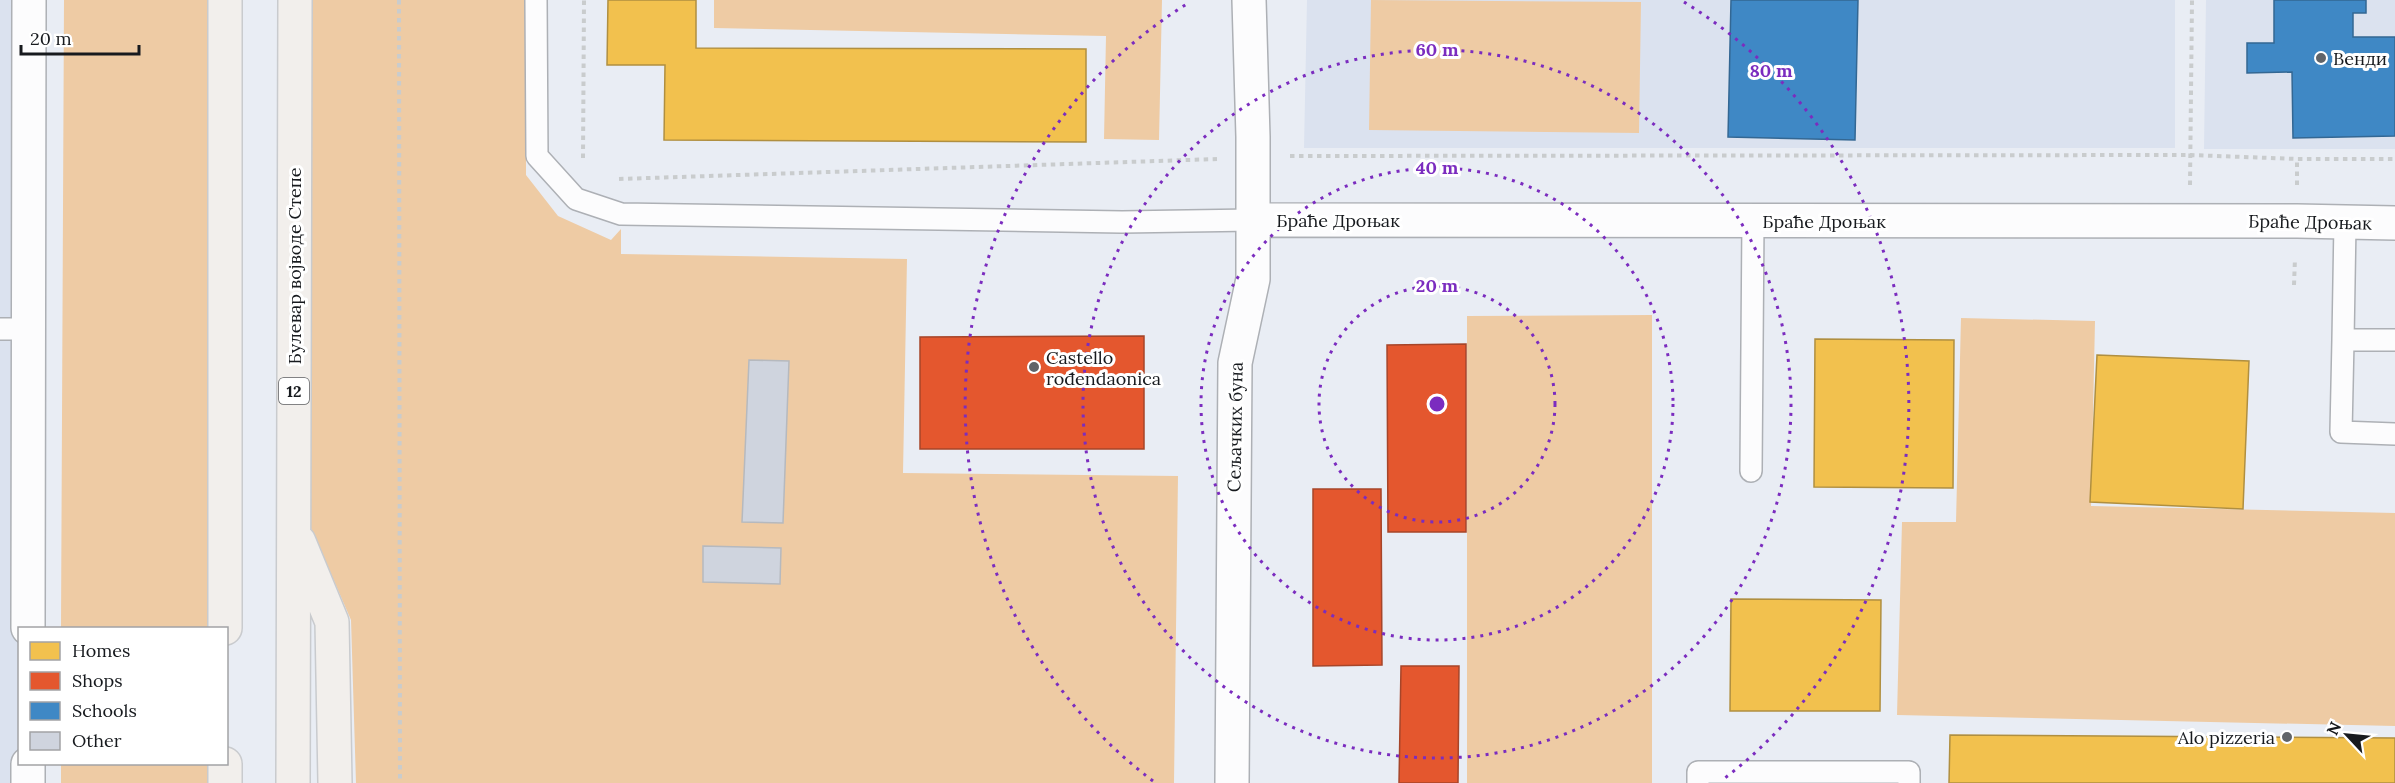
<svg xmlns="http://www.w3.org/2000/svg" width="2395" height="783" font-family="Lora,serif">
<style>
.built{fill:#dbe2ef}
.green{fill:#eecba4}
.homes{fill:#f2c14e;stroke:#b08f40;stroke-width:1.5}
.shops{fill:#e4572e;stroke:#a64529;stroke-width:1.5}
.schools{fill:#3f88c5;stroke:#336793;stroke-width:1.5}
.building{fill:#cfd4de;stroke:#b6b9be;stroke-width:1.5}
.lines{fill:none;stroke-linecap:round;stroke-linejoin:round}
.service-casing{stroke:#adb0b5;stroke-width:24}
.minor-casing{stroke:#adb0b5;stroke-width:36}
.primary-casing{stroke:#c9cbce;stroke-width:36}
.path{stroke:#c9cccd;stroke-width:4;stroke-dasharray:4.5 4.5;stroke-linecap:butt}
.service{stroke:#fcfcfd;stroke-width:21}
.minor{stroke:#fcfcfd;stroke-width:33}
.primary{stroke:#f2efec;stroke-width:33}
.ring{fill:none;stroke:#7b2cbf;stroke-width:3;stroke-dasharray:3 6}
.poi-dot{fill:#606469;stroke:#fff;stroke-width:2}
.labels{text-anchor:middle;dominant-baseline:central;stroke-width:6;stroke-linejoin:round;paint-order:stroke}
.shield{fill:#fff;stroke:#5d5f62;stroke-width:1.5}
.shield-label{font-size:16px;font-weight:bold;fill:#171a1e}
.poi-label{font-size:18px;fill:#171a1e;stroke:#fff;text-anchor:start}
.street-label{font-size:18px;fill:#171a1e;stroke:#fff}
.centre{fill:#7b2cbf;stroke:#fff;stroke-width:3}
.ring-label{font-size:18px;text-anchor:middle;font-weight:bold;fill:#7b2cbf;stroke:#fff;stroke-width:6;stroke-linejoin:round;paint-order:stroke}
</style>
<rect width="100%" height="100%" fill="#e9edf4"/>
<path class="built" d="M0 0H19L18 783H0Z
M1307 0H2175V148H1304Z
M2206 0H2395V149H2204Z"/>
<path class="green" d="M64 0H214L215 628H61Z
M308 0H526V175L558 216 611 240 621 229V254L907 259 903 473 1178 476 1174 783H356L351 620 307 519Z
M714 0H1162L1159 140 1104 139 1106 36 714 28Z
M1371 0 1641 2 1639 133 1369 130Z
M1652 315V783H1467V316Z
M1961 318 2095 321 2091 506 2395 513V726L1897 715 1902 522H1956Z
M61 764H215V783H61Z"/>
<path class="homes" d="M608 0H696V48L1086 49V142L664 140 665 65H607Z
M1815 339 1954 340 1953 488 1814 487Z
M2097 355 2249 361 2243 509 2090 502Z
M1731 599 1881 600 1880 711H1730Z
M1950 735 2395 738V783H1949Z"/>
<path class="shops" d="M1144 336V449H920V337Z
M1466 344V532H1388L1387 345Z
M1313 489H1381L1382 665 1313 666Z
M1401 666H1459L1458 783H1399Z"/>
<path class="schools" d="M1731 0H1858L1855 140 1728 137Z
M2274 0H2366V13H2353V37H2395V136L2293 138 2292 72 2247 73V43H2274Z"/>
<path class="building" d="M749 360 789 361 783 523 742 522Z
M703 546 781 548 780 584 703 582Z"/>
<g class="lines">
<defs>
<path id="service" d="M536 0 537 156 576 199 621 214 1122 222 1253 220
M0 329H29
M2343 340 2345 223
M2395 340H2343L2341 432 2395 434
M1751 471 1753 221
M1698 783V772H1909V783"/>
<path id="minor" d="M1253 220 2297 221 2395 223
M28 628 29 0
M28 783V764
M1232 783 1235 363 1253 279V137L1249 0"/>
<path id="primary" d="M299 542 332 622 335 783
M225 628V0
M225 783V764
M293 783 295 0"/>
</defs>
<use href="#service" class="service-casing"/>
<use href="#minor" class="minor-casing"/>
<use href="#primary" class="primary-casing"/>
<path class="path" d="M399 0 400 783
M1290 156 2191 155 2297 159H2395
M583 158 584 0
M619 179 1217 159
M2190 185 2192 0
M2297 185V159
M2294 285 2295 258"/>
<use href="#service" class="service"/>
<use href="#minor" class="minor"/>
<use href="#primary" class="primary"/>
</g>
<g class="ring">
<circle cx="1437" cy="404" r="118"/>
<circle cx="1437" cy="404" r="236"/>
<circle cx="1437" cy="404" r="354"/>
<path d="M1153 781A472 472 0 0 1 1190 2M1684 2A472 472 0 0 1 1721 781"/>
</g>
<g class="poi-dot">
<circle cx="2321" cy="58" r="6"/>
<circle cx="1034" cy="367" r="6"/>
<circle cx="2287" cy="737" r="6"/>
</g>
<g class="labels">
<rect class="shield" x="279" y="378" width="30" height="26" rx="4.5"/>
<g class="shield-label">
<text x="294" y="391">12</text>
</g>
<g class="poi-label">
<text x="2333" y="58">Венди</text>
<text x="1046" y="357">Castello<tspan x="1046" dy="21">rođendaonica</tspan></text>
<text x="2275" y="737" text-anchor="end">Alo pizzeria</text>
</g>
<g class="street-label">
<text x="1338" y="220">Браће Дроњак</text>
<text x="1824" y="221">Браће Дроњак</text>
<text transform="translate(2310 222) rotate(1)">Браће Дроњак</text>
<text transform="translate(294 266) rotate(-90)">Булевар војводе Степе</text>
<text transform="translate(1235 427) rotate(-89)">Сељачких буна</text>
</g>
</g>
<circle cx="1437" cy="404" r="9" class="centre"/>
<g class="ring-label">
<text x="1437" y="56">60 m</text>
<text x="1771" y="77">80 m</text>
<text x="1437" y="174">40 m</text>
<text x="1437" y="292">20 m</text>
</g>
<rect x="18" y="627" width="210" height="138" fill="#ffffff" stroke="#a2a3a5" stroke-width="1.5"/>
<rect x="30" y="642" width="30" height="18" fill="#f2c14e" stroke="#a2a3a5" stroke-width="1.5"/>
<text x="72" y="657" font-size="18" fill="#171a1e">Homes</text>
<rect x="30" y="672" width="30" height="18" fill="#e4572e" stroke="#a2a3a5" stroke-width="1.5"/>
<text x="72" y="687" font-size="18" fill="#171a1e">Shops</text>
<rect x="30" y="702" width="30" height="18" fill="#3f88c5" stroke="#a2a3a5" stroke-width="1.5"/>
<text x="72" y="717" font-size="18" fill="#171a1e">Schools</text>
<rect x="30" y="732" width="30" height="18" fill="#cfd4de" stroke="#a2a3a5" stroke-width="1.5"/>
<text x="72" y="747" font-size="18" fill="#171a1e">Other</text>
<g transform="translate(2347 735) rotate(296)" stroke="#ffffff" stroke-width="4.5" paint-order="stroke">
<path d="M0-4.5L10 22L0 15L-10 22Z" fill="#171a1e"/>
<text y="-9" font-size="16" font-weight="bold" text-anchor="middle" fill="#171a1e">N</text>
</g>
<path d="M21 45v9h118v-9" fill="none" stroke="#171a1e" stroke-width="3"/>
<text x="30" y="45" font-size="18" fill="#171a1e" stroke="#ffffff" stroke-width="4.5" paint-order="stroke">20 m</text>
</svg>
